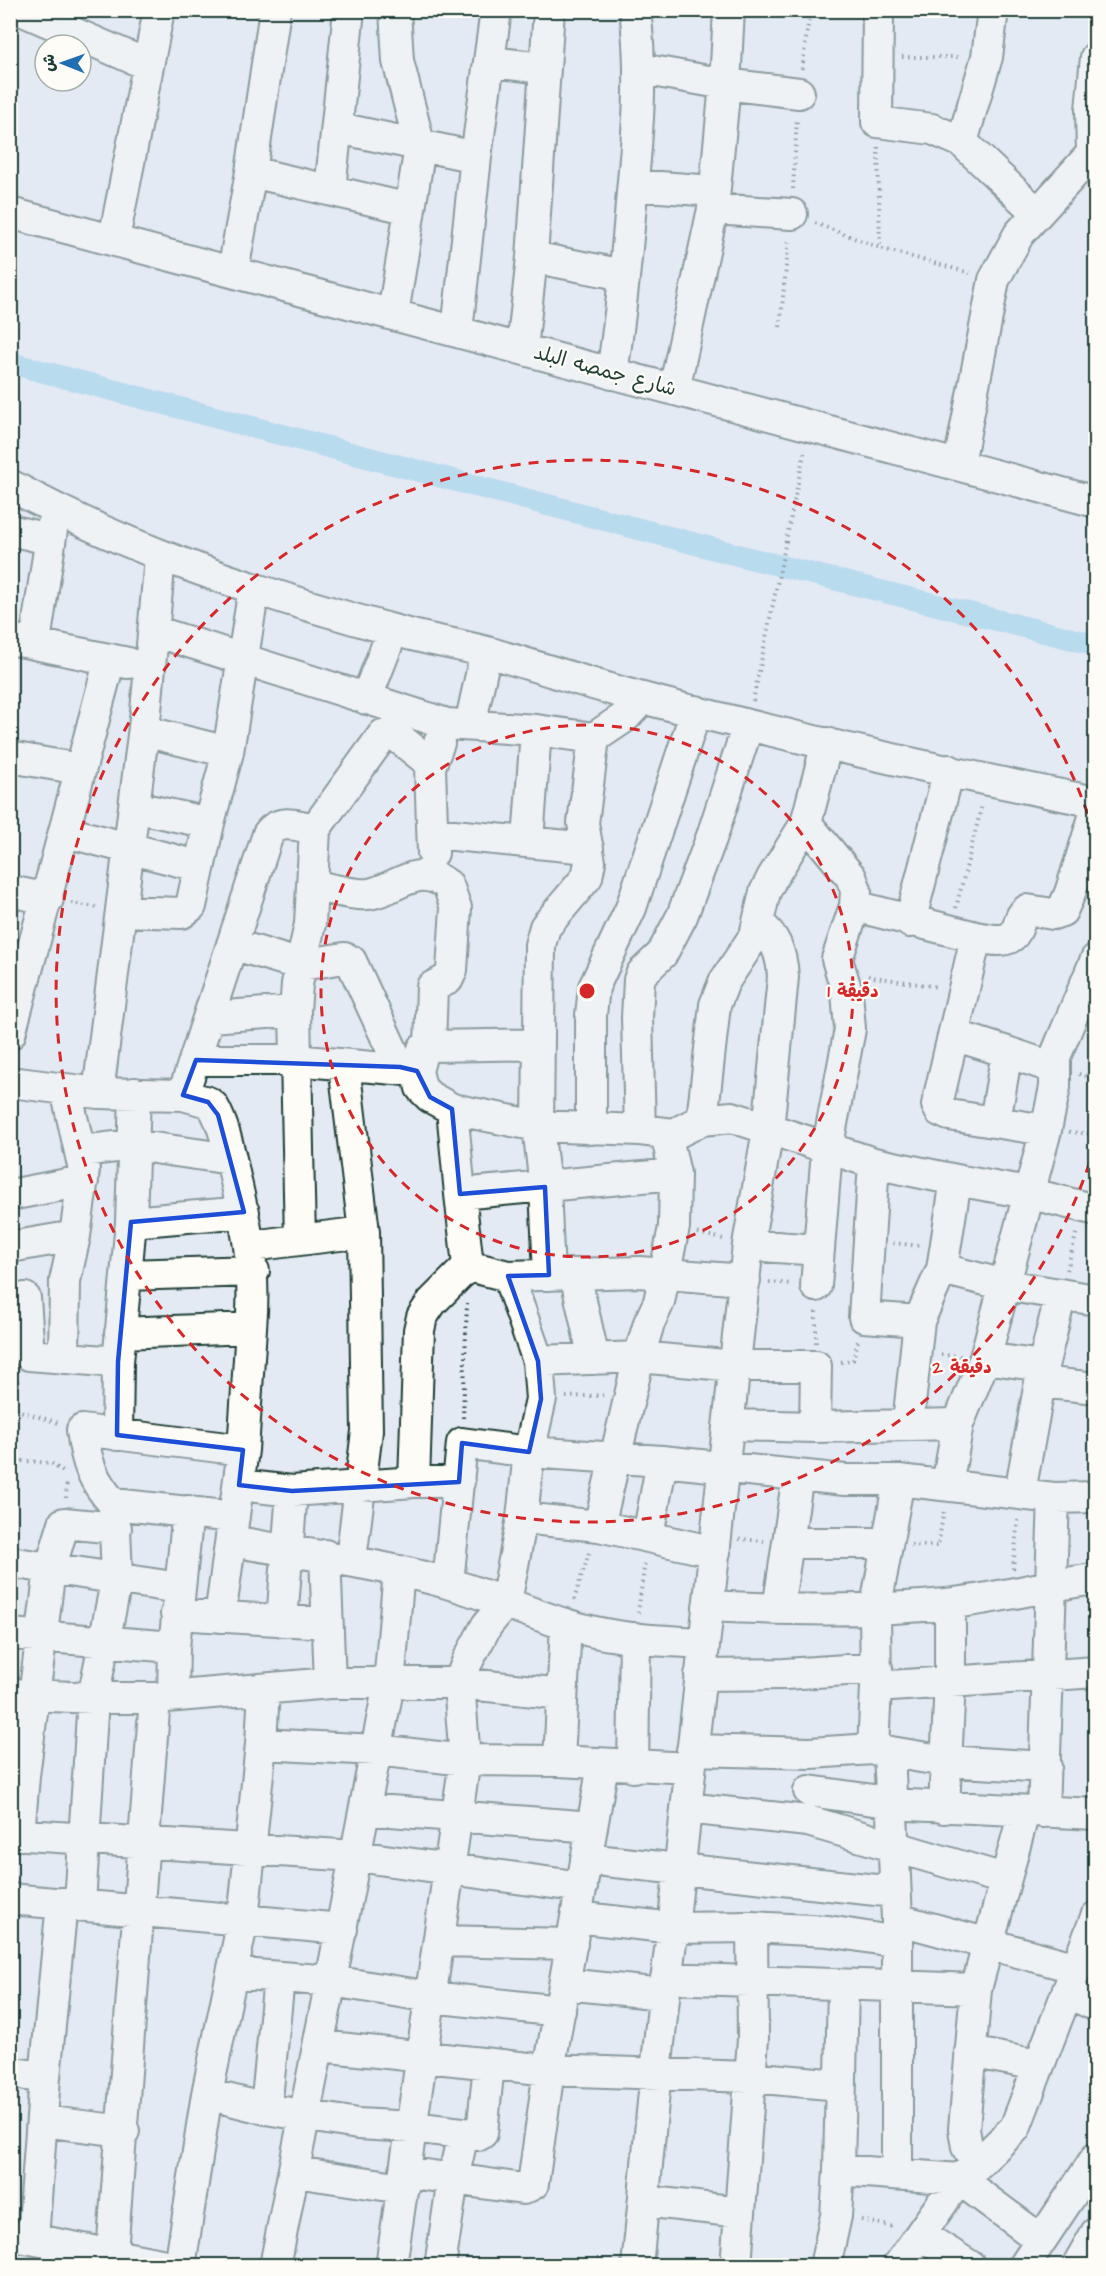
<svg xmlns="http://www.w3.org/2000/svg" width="1106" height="2276" font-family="'Architects Daughter','Playpen Sans Arabic',sans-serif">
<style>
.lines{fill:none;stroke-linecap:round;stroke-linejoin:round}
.canal{stroke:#86cae7;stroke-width:22}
.minor-casing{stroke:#1f3d34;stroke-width:34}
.path{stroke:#1f3d34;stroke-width:4;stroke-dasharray:1.5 4.5;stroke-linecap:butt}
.minor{stroke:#fdfcf7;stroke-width:30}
.marked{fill:none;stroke:#1d4ed8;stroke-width:4.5;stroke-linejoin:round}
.ring{fill:none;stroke:#d62828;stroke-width:3;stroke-dasharray:10 8}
.labels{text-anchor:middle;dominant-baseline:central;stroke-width:4.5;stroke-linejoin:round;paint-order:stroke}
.street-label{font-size:20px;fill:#1f3d34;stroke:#fdfcf7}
.centre{fill:#d62828;stroke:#fdfcf7;stroke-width:3}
.ring-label{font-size:18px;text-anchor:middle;font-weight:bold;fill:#d62828;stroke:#fdfcf7;stroke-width:4.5;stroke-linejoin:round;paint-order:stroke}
</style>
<rect width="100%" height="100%" fill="#e4eaf4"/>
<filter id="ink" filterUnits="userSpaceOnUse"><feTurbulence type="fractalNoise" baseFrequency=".0167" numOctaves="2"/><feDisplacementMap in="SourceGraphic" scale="12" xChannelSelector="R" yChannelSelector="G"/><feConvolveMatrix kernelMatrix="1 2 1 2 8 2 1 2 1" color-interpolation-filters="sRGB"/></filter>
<g filter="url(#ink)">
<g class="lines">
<path class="canal" d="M10 363 749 558 1096 645"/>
<defs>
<path id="minor" d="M21 10 148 65
M878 10 877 122 932 129 962 142
M993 10 987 57 962 142 1037 213
M490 62 544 68
M641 69 725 84 799 93
M338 128 476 157
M1092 152 1091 110 1096 57
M251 172 410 209
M633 185 714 191
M330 190 349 10
M713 209 792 214
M10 213 1096 502
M114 239 159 10
M532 257 624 275
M233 271 251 172 275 10
M393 314 420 147 398 61 395 10
M457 331 476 157 496 10
M522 349 532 257 549 10
M612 374C621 313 627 253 632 192 638 129 643 74 635 10
M674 390 713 209 725 84 729 10
M959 464 994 280 1019 234 1096 149
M10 485C130 551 261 594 393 630 424 639 456 644 487 652 540 667 592 685 646 699 794 738 945 772 1096 802
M10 530 48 539
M154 631 447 724 536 730 594 738
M10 639 128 663
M35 642 55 510
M366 699 393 630
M470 725 486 652
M144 731 228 752
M10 757 80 769
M134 807 209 823
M806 823 851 877 856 890 855 906 837 959 847 992 850 1029 827 1150 816 1286
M66 832 198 866
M433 833 588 848
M528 841 536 730
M433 853 430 767 439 743
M312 885C327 888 355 896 369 894 398 889 416 862 448 885L456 908 452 970 448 979 432 987 430 1046
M10 891 48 899
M855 906 976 937 937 1105 940 1111 949 1115 1046 1130
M121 911 182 913 191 906 209 823 228 752 254 588
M910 922 949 770
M976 937C989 939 1009 945 1016 931 1021 922 1019 916 1027 910L1053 914 1062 911 1070 893 1096 811
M232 944 301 965 344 958 351 961 400 1067
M210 1017 295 1011
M10 1034 110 659
M954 1035 1007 1052
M538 1044 430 1046 423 1049 417 1071 421 1088 430 1097 452 1109 538 1126 640 1130 674 1134 702 1120 732 1117 874 1163 956 1180
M196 1060H294L417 1071
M344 1065 364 1232 367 1431 351 1560
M10 1082 98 1093 183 1095 268 834C279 818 298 826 315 829
M98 1093 146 711 160 557
M452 1109 460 1194 675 1174
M702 1120 715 1005 724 982 755 935 765 892 772 878 806 823 827 743
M995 1121 1007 1052 1054 1068
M591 1129V1015L594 987 631 908 696 711
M640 1130 637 1018 639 980 642 973 662 954 682 916 712 836 748 725
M81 1151 133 1145 231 1159
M874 1163 864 1317 919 1321
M460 1194 468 1266
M10 1195 83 1181
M131 1222 244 1212
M300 1240 295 1011 297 984 310 924 315 829 383 735 394 734 430 763
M748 1245 819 1250
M251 1246 364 1232
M10 1247 75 1236
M468 1266 508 1276 639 1272 745 1280
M942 1269 1005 1285 1096 1300
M575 1274 594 1359
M126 1275 254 1271
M549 1275 545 1187 538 1126 540 945 545 927 587 877 590 862 583 823 594 738 625 717 643 698
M25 1298 29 1355 118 1362
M120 1333 251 1328C256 1271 248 1233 235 1177 230 1154 225 1127 213 1106L208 1102 183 1095
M64 1358 65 1281 75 1236 84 1170 66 1090
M985 1358 1043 1366
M538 1361 639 1357 735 1366H816L815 1427
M1040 1382 1096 1388
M908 1423 919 1321 942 1269 956 1180 1028 1193 1096 1210
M730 1425 815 1427 958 1424
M117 1435 118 1362 131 1222 135 1093
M243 1450 251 1328
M414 1482 419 1330 422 1317 432 1302 468 1266
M239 1485 292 1491 414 1482H459
M947 1485 958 1424 985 1358 1046 1130 1055 1087V1057L1096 959
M1020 1492 1043 1366 1061 1294
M522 1518 599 1526 715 1552
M599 1526 639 1357 649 1323 659 1302 674 1227 675 1174 666 1133
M648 1536 662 1461
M232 1541C304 1554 376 1563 447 1583 504 1599 558 1628 617 1636 645 1641 675 1641 704 1643
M788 1543H886
M325 1555 330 1683
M10 1562 179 1588
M448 1583 462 1443 529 1452 662 1461 845 1480H899L1054 1498 1096 1497
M708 1606C788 1610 866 1612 946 1604 996 1599 1045 1585 1096 1579
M778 1609 798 1475
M176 1614 327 1623
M220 1617 243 1450 82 1430C86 1461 92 1481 114 1504L234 1517
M282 1621 292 1491
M10 1634 174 1647 188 1511
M700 1675 785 1674 877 1668
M876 1687 1096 1672
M10 1694 93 1698H155L330 1683H459L562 1694
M173 1696 174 1647
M261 1744 376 1750 465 1760 559 1761 690 1768
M873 1749 876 1687 875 1611 899 1480
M692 1750 810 1753 873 1749 945 1761 1046 1767
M889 1752 897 1919V2172
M559 1761 566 1624
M633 1767 635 1638
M809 1791 909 1805 1096 1814
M686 1808 808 1821 1004 1879
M944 1808 950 1681V1604
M365 1809 592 1827
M1043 1812 1054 1498
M10 1834 356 1856 582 1887
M19 1835 24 1776 50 1569 64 1523 116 1528
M586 1859 895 1892
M10 1899 342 1929
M80 1904 93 1698 117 1577 114 1504
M576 1917 673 1928 752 1927 828 1931 898 1942
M897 1919 1077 1968
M439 1941 572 1944
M232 1973 332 1981 431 1997 560 2011
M666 1978 976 1989
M565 1984 663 1994
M1067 1992 1096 2006
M320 2046 549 2070 750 2077 840 2085
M970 2052 1038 2065
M10 2073 45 2077 33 2239
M45 2077 62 1903
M207 2094 266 2109 358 2124 412 2127 479 2135 482 2133 489 2064
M266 2109 279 1978
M42 2121 124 2131
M977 2165 967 2147 964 2129 976 1989 1024 1812
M839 2170 959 2179 1041 2240
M295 2172 403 2188
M405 2172 523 2189 533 2184 549 2070 603 1765
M644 2201 740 2212
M10 2235 171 2266
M921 2235 970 2266
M112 2253 155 1698
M180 2266 207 2094 243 1920 261 1744 264 1689
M275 2266 389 1684 399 1571
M391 2266 465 1760 459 1683 467 1662 487 1625 506 1602 522 1518 529 1452 541 1399 538 1361 508 1276
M440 2266 453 2179 463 2134
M637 2266C649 2153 657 2039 673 1928L748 1245 768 1130 783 977C782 955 776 936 758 923
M736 2266 753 2039 752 1927
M825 2266 836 2216 839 2170 843 1985
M898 2266 959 2179 977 2165 1015 2128 1096 1917
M1024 2266 1096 2158
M1077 2266 1096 2233"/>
</defs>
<use href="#minor" class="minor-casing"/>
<path class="path" d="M902 57H960
M802 69 810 10
M878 147 880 248
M793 189 797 118
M815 223 880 248 970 273
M780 327 789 238
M753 701 805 449
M71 903 96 907
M956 908 982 805
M868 976 938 987
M1079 1074 1096 1078
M1069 1132 1096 1134
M698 1233 723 1239
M893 1243 921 1246
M1067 1270 1077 1231
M769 1282 792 1284
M816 1343V1311
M941 1355 961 1356
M841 1362 853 1360 858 1341
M566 1397 603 1395
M10 1398 19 1377
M10 1408 59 1423
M463 1418 467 1303
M10 1460 51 1463 63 1472
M66 1498 67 1481
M739 1539 764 1541
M911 1545 938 1546 944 1510
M1013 1569 1018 1520
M574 1600 590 1550
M638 1613 645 1561
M861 2220 894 2227"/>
<use href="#minor" class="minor"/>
</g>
</g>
<path d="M0 0H1106V2276H0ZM196 1060 400 1067 417 1071 430 1097 452 1109 460 1194 545 1187 549 1275 508 1276 538 1361 541 1399 529 1452 462 1443 459 1482 292 1491 239 1485 243 1450 117 1435 118 1362 131 1222 244 1212 218 1115 208 1102 183 1095Z" fill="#e4eaf4" fill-opacity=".55" fill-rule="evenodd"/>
<path class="marked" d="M196 1060 400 1067 417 1071 430 1097 452 1109 460 1194 545 1187 549 1275 508 1276 538 1361 541 1399 529 1452 462 1443 459 1482 292 1491 239 1485 243 1450 117 1435 118 1362 131 1222 244 1212 218 1115 208 1102 183 1095Z"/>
<g class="ring">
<circle cx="587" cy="991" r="266"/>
<path d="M1095 1146A531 531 0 1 1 1095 836"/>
</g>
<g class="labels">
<g class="street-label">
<text transform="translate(605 371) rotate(15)">شارع جمصه البلد</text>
</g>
</g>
<circle cx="587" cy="991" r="9" class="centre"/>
<g class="ring-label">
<text x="853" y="997">1 دقيقة</text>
<text x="962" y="1373">2 دقيقة</text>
</g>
<rect width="1106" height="2276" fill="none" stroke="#fdfcf7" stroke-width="36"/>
<rect x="18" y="18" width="1070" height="2240" fill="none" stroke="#1f3d34" stroke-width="2" filter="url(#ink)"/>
<g transform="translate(63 63) rotate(271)"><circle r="28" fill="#fdfcf7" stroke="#a4b0a9" stroke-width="1.5"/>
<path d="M0-4.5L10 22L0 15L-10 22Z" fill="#1f6fb2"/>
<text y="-9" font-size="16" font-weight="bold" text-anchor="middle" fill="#1f3d34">ش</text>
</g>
</svg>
